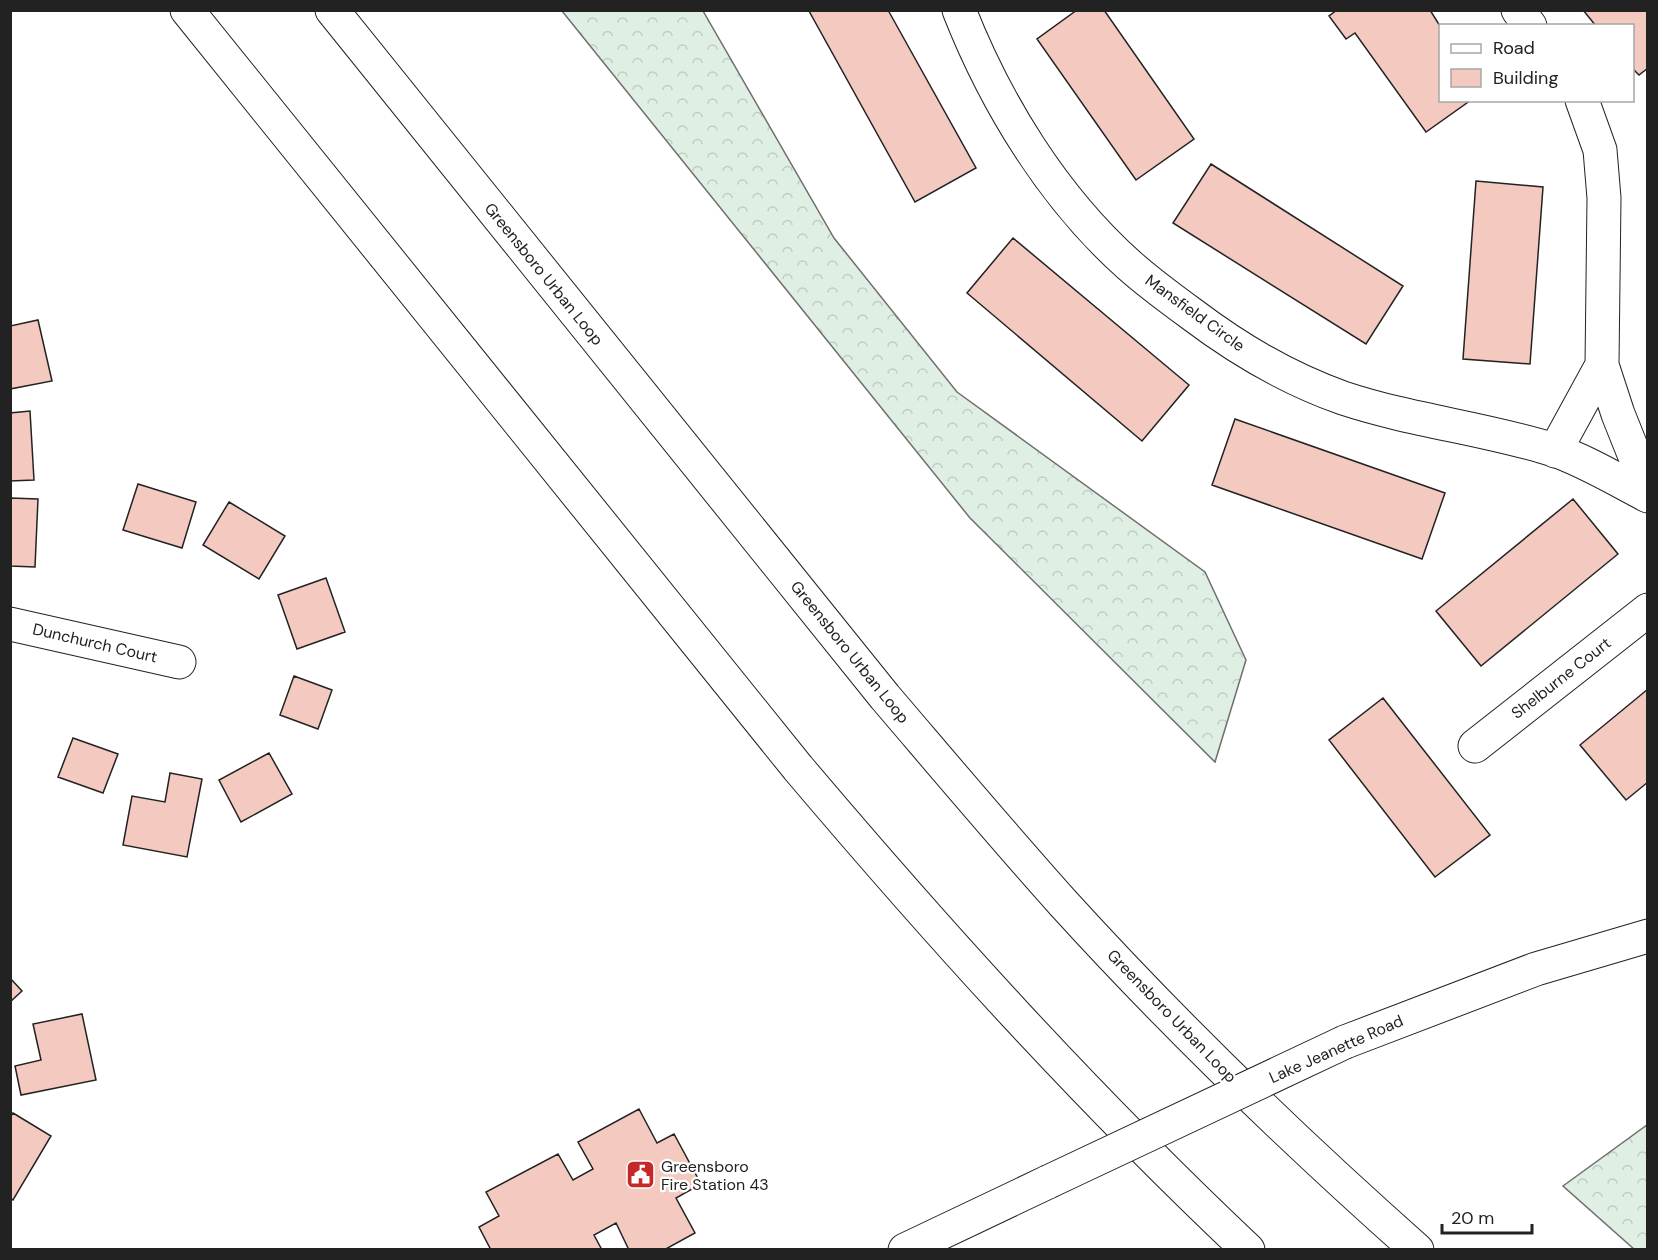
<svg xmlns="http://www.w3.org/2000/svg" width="1658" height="1260" font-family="'DM Sans',sans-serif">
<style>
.forest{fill:url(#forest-crowns);stroke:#6f6f6f;stroke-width:1.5}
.building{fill:#f3c9c0;stroke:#222;stroke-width:1.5}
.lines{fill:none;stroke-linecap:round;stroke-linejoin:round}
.minor-casing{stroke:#222;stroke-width:35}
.highway-casing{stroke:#222;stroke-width:35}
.minor{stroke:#fff;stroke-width:33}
.highway{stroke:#fff;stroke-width:33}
.minor-bridge-casing{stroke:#222;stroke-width:35;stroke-linecap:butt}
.minor-bridge{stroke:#fff;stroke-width:33}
.labels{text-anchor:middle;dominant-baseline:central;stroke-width:4.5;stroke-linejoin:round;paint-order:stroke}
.street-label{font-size:16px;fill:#222;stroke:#fff}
.poi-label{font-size:16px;fill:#222;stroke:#fff;text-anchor:start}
</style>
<defs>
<pattern id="forest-crowns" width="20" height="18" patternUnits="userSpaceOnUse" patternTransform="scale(1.5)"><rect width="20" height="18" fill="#e0efe3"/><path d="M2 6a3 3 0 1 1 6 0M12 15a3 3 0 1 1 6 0" fill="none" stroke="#c0cdc2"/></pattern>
</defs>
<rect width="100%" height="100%" fill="#fff"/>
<path class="forest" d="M562 11H703L834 238 957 392 1205 572 1246 660 1215 762 970 518Z
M1647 1125V1249H1634L1563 1186Z"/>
<path class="building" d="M888 10 976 168 915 202 809 11Z
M1077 10H1104L1194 139 1136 180 1037 39Z
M1337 10H1430L1440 26V100H1471L1426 132 1355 33 1346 39 1329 16Z
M1583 10H1648V68L1639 75 1632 68V26H1596Z
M1211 164 1403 286 1366 344 1173 223Z
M1476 181 1543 187 1530 364 1463 359Z
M1013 238 1189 385 1142 441 967 293Z
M38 320 52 381 10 389V326Z
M30 411 34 480 10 481V413Z
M1235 419 1445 493 1422 559 1212 485Z
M138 484 196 502 182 548 123 530Z
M10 498 38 499 35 567 10 566Z
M1573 499 1618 554 1481 666 1436 611Z
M229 502 285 536 259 579 203 545Z
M326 578 345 632 297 649 278 595Z
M294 676 332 690 318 729 280 715Z
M1648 689V782L1626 800 1580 745Z
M1383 698 1490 835 1435 877 1329 740Z
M73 738 118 754 103 793 58 777Z
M269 753 292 794 241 822 219 780Z
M170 773 202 779 187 857 123 845 132 796 165 802Z
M10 978 22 991 10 1002Z
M82 1014 96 1080 21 1095 15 1066 41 1060 33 1024Z
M639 1109 657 1143 674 1134 701 1184 676 1198 695 1233 664 1250H629L616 1223 594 1235 602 1250H491L479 1227 499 1216 486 1192 558 1154 573 1180 593 1169 578 1142Z
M13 1113 51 1136 13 1200 10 1198V1117Z"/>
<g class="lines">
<defs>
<path id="minor" d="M959 10C996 104 1053 197 1129 265 1149 283 1171 299 1193 315 1238 349 1289 379 1343 398 1412 421 1485 428 1554 450 1586 461 1617 480 1648 496
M1518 10 1530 26
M1602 365 1618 414 1648 489
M1555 451 1602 365 1604 198 1600 150 1582 100
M10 624 179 662
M1475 746 1648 610
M1345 1042 1536 969 1648 936
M905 1250 1048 1182"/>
<path id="highway" d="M187 10 798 768C942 938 1086 1097 1248 1250
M332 10 885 697C944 766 1002 835 1063 903 1174 1025 1293 1140 1417 1250"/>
</defs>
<use href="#minor" class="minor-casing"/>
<use href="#highway" class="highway-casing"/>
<use href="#minor" class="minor"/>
<use href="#highway" class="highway"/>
<defs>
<path id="minor-bridge" d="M1048 1182 1345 1042"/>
</defs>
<use href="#minor-bridge" class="minor-bridge-casing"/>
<use href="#minor-bridge" class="minor-bridge"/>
</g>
<defs>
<symbol id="civic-square" viewBox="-11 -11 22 22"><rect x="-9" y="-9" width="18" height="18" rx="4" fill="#c62828" stroke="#fff"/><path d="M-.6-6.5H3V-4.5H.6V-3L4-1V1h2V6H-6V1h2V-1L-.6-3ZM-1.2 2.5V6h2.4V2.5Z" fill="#fff"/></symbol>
</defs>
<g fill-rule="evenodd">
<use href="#civic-square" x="624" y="1158" width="33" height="33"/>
</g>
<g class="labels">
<g class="street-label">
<text transform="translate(544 274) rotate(51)">Greensboro Urban Loop</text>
<text transform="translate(1195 313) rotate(36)">Mansfield Circle</text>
<text transform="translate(95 643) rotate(13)">Dunchurch Court</text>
<text transform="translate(850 652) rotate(51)">Greensboro Urban Loop</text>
<text transform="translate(1561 678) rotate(-38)">Shelburne Court</text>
<text transform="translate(1172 1016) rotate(46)">Greensboro Urban Loop</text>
<text transform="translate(1336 1049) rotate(-24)">Lake Jeanette Road</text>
</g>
<g class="poi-label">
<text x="661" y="1166">Greensboro<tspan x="661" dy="18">Fire Station 43</tspan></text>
</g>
</g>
<rect width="1658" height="1260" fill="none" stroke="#222222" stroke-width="24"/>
<rect x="1439" y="24" width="195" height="78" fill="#ffffff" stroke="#a7a7a7" stroke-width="1.5"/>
<rect x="1451" y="44" width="30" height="9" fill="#ffffff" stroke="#a7a7a7" stroke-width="1.5"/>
<text x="1493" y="54" font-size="18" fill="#222222">Road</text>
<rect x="1451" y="69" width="30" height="18" fill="#f3c9c0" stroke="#a7a7a7" stroke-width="1.5"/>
<text x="1493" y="84" font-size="18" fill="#222222">Building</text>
<path d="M1442 1224v9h90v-9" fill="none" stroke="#222222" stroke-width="3"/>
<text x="1451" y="1224" font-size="18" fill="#222222" stroke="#ffffff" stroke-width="4.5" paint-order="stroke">20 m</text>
</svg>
